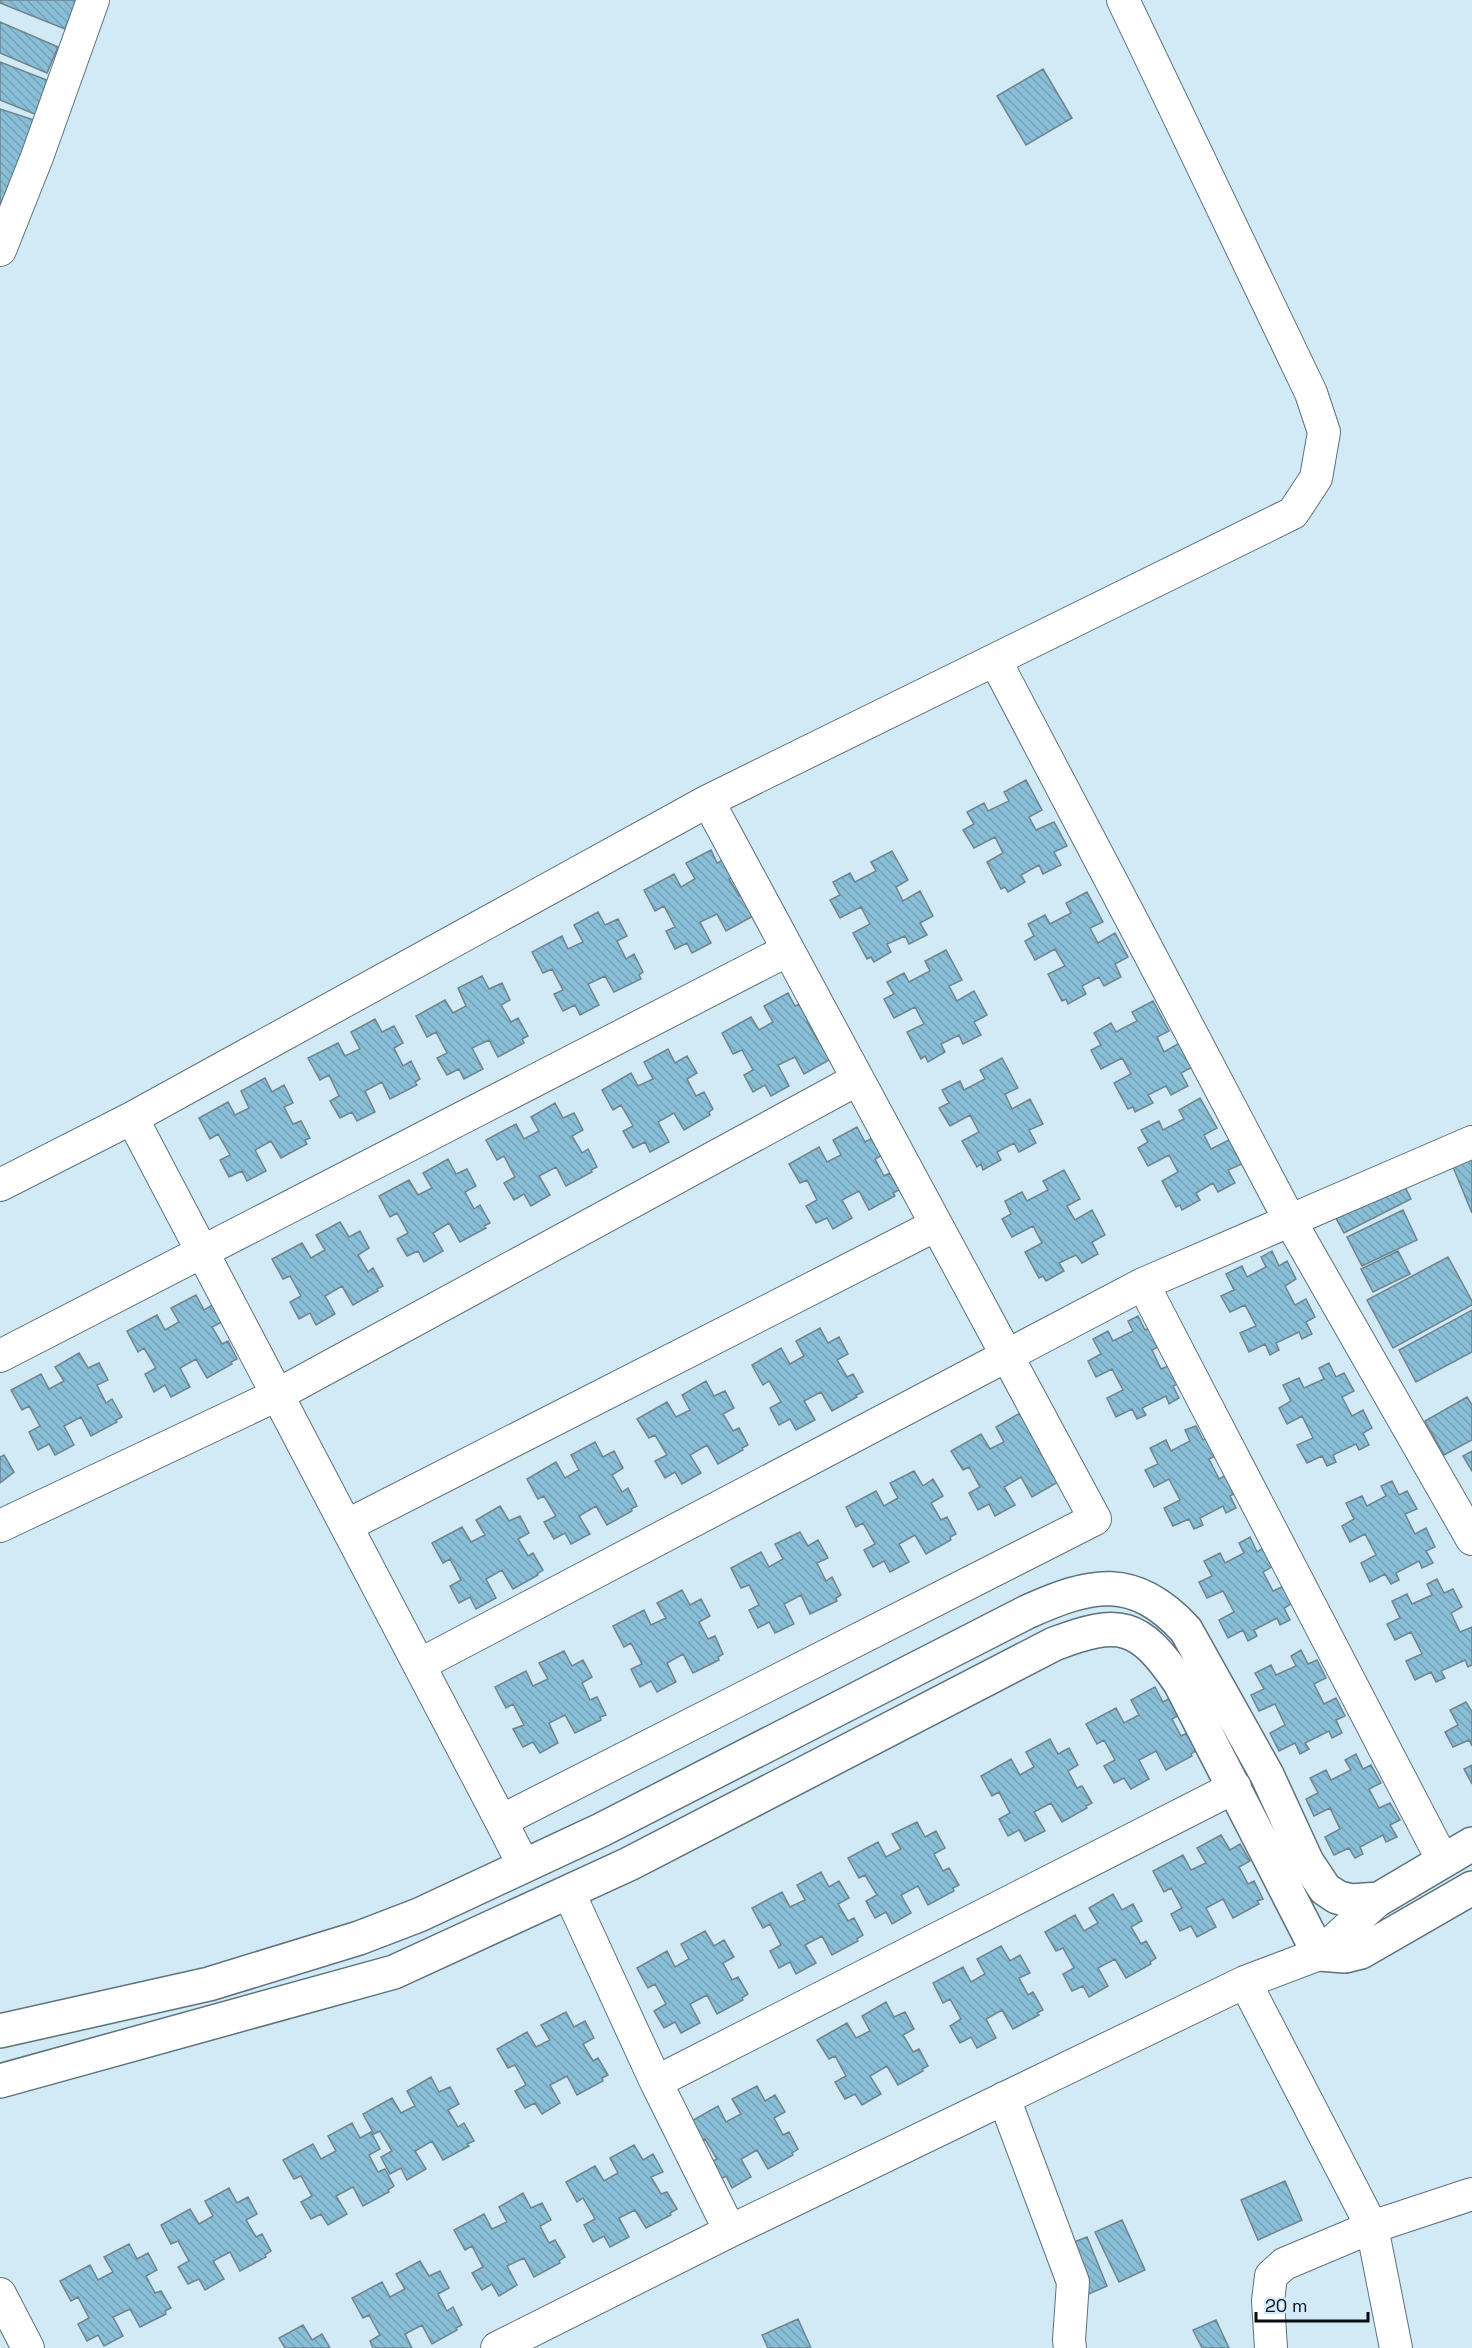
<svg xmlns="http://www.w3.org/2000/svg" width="1472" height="2348" font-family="'Space Grotesk',sans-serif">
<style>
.building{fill:url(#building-back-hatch);stroke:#6f848e;stroke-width:1.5}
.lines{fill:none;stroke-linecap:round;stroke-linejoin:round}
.street-casing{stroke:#5d727c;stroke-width:34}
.secondary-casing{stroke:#5d727c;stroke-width:36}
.street{stroke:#fff;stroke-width:32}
.secondary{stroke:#fff;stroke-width:33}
</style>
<defs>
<pattern id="building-back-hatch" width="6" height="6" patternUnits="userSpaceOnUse" patternTransform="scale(1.5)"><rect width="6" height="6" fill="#89bed7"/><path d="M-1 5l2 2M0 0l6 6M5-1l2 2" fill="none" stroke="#75a2b8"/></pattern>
</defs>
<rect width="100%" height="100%" fill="#d2eaf5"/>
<path class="building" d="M0 0H77L65 29 0 3Z
M0 22 58 47 47 73 0 53Z
M0 62 49 81 37 115 0 100Z
M1043 69 1072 118 1026 145 997 96Z
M0 109 37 121 0 223Z
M1026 780 1042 810 1029 817 1036 830 1054 822 1067 846 1054 852 1061 865 1043 874 1039 865 1021 875 1025 882 1008 892 1005 887 1001 889 987 862 1003 853 995 837 974 848 963 830 974 824 967 812 984 803 988 811 1009 801 1004 792Z
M711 850 717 863 730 857 739 874 729 879 739 896 747 892 753 916 726 931 717 914 700 922 711 943 692 953 687 943 675 949 666 931 675 927 664 906 655 911 644 890 674 874 681 887 695 879 686 863Z
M892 851 908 880 896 887 903 901 920 891 933 916 920 923 927 935 909 944 905 936 887 944 891 952 874 962 871 957 867 959 853 933 870 924 861 907 840 918 830 900 840 895 833 882 850 873 855 882 876 871 871 862Z
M1087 892 1103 922 1090 928 1098 943 1115 933 1128 957 1115 964 1121 977 1104 986 1099 977 1082 986 1086 994 1068 1004 1066 999 1062 1001 1048 974 1065 966 1055 949 1035 960 1025 941 1034 936 1028 924 1045 915 1050 924 1071 913 1066 903Z
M598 912 605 925 618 919 627 936 617 941 626 959 634 954 643 972 639 975 641 979 614 992 605 976 588 984 599 1005 580 1015 575 1005 563 1011 554 994 563 990 552 969 543 973 532 952 562 936 568 949 583 942 574 925Z
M946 950 962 980 949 986 957 1001 974 991 987 1015 974 1022 981 1035 963 1044 959 1035 941 1044 945 1052 928 1062 925 1056 921 1059 907 1032 924 1024 915 1007 894 1018 884 999 894 994 887 982 904 973 909 982 930 971 925 961Z
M482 976 489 989 502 983 510 1000 501 1005 511 1022 518 1018 528 1036 522 1039 524 1043 498 1057 489 1040 472 1048 483 1069 464 1079 459 1069 447 1075 437 1058 447 1053 436 1032 427 1037 416 1016 445 1000 453 1013 466 1006 458 988Z
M788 993 795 1006 808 1000 817 1017 807 1022 817 1039 824 1035 831 1059 804 1074 795 1057 778 1065 789 1086 771 1096 765 1085 753 1092 744 1075 753 1070 742 1050 733 1054 722 1033 751 1017 759 1030 773 1022 764 1006Z
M1153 1001 1169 1031 1157 1037 1164 1052 1181 1042 1194 1066 1181 1073 1188 1086 1171 1095 1166 1086 1148 1095 1153 1103 1135 1112 1133 1107 1128 1109 1114 1083 1131 1074 1122 1058 1101 1069 1091 1050 1101 1045 1094 1033 1111 1023 1116 1032 1137 1021 1132 1012Z
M375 1019 382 1032 394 1026 403 1043 394 1048 403 1066 411 1061 420 1079 415 1082 417 1085 390 1099 382 1082 365 1091 375 1112 357 1121 352 1112 340 1118 330 1101 339 1096 329 1075 320 1080 308 1058 338 1043 345 1056 360 1049 351 1032Z
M668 1049 675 1063 687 1056 697 1073 687 1079 696 1096 704 1092 713 1109 709 1112 710 1115 684 1130 674 1113 658 1122 669 1142 650 1152 645 1142 633 1148 623 1131 633 1126 621 1105 613 1110 602 1090 631 1073 638 1086 653 1079 644 1062Z
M1002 1058 1018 1088 1005 1094 1012 1109 1030 1099 1043 1124 1029 1130 1036 1143 1019 1152 1014 1143 997 1152 1001 1160 983 1170 981 1164 977 1167 962 1141 979 1132 970 1115 950 1126 939 1108 949 1103 942 1090 960 1081 964 1090 985 1079 980 1070Z
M265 1078 272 1092 284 1085 293 1103 284 1107 293 1124 301 1121 310 1138 305 1140 307 1144 281 1158 271 1141 255 1150 266 1171 247 1181 242 1171 229 1177 220 1160 230 1155 218 1134 210 1139 199 1118 228 1102 235 1115 249 1108 241 1091Z
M1200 1098 1217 1128 1204 1135 1211 1149 1229 1140 1242 1164 1228 1170 1235 1183 1218 1192 1213 1183 1196 1193 1200 1200 1182 1210 1180 1205 1176 1207 1162 1181 1178 1172 1169 1155 1148 1166 1138 1148 1148 1142 1141 1130 1159 1121 1163 1130 1184 1119 1179 1110Z
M555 1103 563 1118 574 1113 583 1130 572 1136 582 1153 588 1149 597 1167 591 1170 592 1172 566 1186 556 1167 539 1176 550 1195 531 1206 524 1194 514 1200 504 1183 515 1177 504 1156 497 1160 486 1140 516 1124 524 1139 539 1131 531 1117Z
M857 1127 865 1142 876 1136 886 1153 875 1159 884 1176 890 1173 899 1190 893 1193 895 1196 869 1210 859 1191 842 1200 852 1218 833 1229 827 1218 816 1223 806 1206 817 1200 807 1180 800 1183 789 1164 819 1147 827 1162 841 1155 833 1140Z
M1472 1145V1213L1448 1155Z
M448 1159 456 1174 467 1169 476 1186 465 1192 474 1209 480 1205 490 1223 484 1226 486 1228 460 1242 449 1223 433 1233 443 1251 424 1262 418 1251 407 1256 397 1239 408 1233 397 1213 390 1217 379 1196 409 1180 418 1195 432 1188 423 1173Z
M1064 1170 1080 1199 1067 1206 1075 1220 1092 1210 1105 1235 1092 1242 1098 1254 1082 1263 1076 1255 1059 1263 1064 1271 1046 1281 1043 1276 1039 1278 1025 1252 1042 1243 1033 1226 1012 1237 1002 1219 1011 1214 1005 1201 1022 1192 1027 1201 1048 1190 1043 1181Z
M1399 1175 1411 1199 1344 1233 1331 1209Z
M1403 1210 1417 1240 1362 1266 1347 1237Z
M340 1222 349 1237 360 1231 369 1248 358 1255 368 1272 373 1268 383 1286 377 1289 378 1291 353 1305 342 1286 325 1296 335 1314 316 1325 310 1313 299 1319 290 1302 301 1296 290 1276 283 1279 272 1259 302 1243 311 1258 325 1250 316 1235Z
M1272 1251 1279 1266 1287 1261 1296 1279 1285 1286 1295 1305 1306 1299 1315 1317 1306 1322 1312 1334 1302 1339 1299 1332 1276 1343 1279 1350 1270 1355 1265 1344 1249 1352 1240 1333 1256 1326 1245 1305 1230 1312 1221 1296 1234 1290 1226 1274 1242 1266 1247 1277 1266 1267 1261 1257Z
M1398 1251 1410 1274 1373 1292 1361 1269Z
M1448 1257 1472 1301V1305L1393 1348 1367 1300Z
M196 1295 204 1310 214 1304 224 1321 212 1327 222 1344 228 1341 237 1359 231 1362 232 1364 207 1378 196 1359 180 1368 190 1387 171 1397 165 1385 154 1392 145 1374 156 1368 144 1348 138 1352 127 1331 157 1315 165 1330 179 1322 171 1308Z
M1472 1310V1352L1416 1382 1399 1350Z
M1138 1316 1145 1330 1154 1326 1163 1344 1152 1350 1161 1369 1173 1364 1182 1382 1173 1386 1179 1398 1169 1404 1166 1396 1142 1408 1146 1415 1137 1419 1132 1409 1116 1417 1107 1398 1123 1390 1112 1369 1096 1377 1088 1361 1101 1354 1093 1339 1108 1331 1113 1341 1133 1331 1128 1321Z
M820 1328 828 1343 839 1337 848 1354 837 1360 847 1377 853 1374 863 1392 856 1395 857 1397 832 1411 821 1392 804 1401 815 1420 796 1430 790 1419 779 1425 770 1408 781 1402 769 1381 763 1385 752 1365 781 1348 790 1364 804 1356 796 1341Z
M79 1353 88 1368 99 1363 108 1380 97 1385 106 1403 112 1399 122 1417 116 1420 117 1422 91 1436 81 1417 64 1426 74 1445 55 1455 49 1444 38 1450 29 1432 40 1426 29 1406 22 1410 11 1390 41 1374 49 1389 64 1381 55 1367Z
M1329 1363 1336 1377 1344 1373 1354 1391 1342 1397 1352 1416 1363 1410 1372 1428 1363 1433 1369 1445 1359 1450 1356 1444 1333 1455 1336 1462 1327 1466 1322 1456 1307 1463 1297 1445 1313 1438 1302 1416 1287 1424 1279 1408 1291 1401 1283 1385 1299 1378 1304 1388 1324 1379 1319 1368Z
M706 1381 714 1396 725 1391 734 1408 723 1414 733 1431 739 1428 748 1445 742 1448 743 1450 718 1464 707 1445 690 1455 701 1473 682 1484 675 1472 665 1478 655 1461 667 1455 655 1435 649 1438 637 1419 667 1402 676 1417 690 1410 682 1395Z
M1467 1397 1472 1405V1440L1444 1455 1425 1421Z
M1020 1413 1028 1428 1048 1440 1037 1446 1047 1463 1053 1460 1062 1477 1056 1480 1058 1482 1032 1497 1021 1477 1004 1487 1015 1505 995 1516 989 1504 978 1510 969 1493 980 1487 969 1467 963 1470 951 1451 981 1434 990 1449 1004 1442 996 1427Z
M1196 1426 1203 1440 1211 1435 1220 1454 1209 1459 1219 1479 1230 1473 1239 1491 1230 1496 1236 1508 1226 1513 1223 1506 1200 1518 1203 1525 1194 1529 1189 1519 1173 1526 1164 1508 1180 1500 1169 1479 1154 1487 1145 1470 1158 1464 1150 1448 1166 1440 1171 1451 1190 1441 1185 1430Z
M595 1442 603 1457 614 1451 623 1468 612 1475 622 1492 628 1488 637 1506 631 1509 632 1511 607 1525 596 1506 579 1516 590 1534 571 1544 565 1533 554 1539 544 1522 556 1516 544 1496 538 1499 527 1479 556 1462 565 1478 579 1470 571 1455Z
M1472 1451V1471L1463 1456Z
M4 1455 14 1472 0 1483V1457Z
M914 1471 923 1486 933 1479 943 1496 931 1503 941 1520 947 1517 956 1534 950 1537 951 1540 926 1554 915 1535 899 1544 909 1562 890 1572 884 1561 873 1567 864 1550 875 1544 863 1523 856 1527 846 1507 876 1491 884 1506 898 1498 890 1483Z
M1392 1481 1399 1495 1407 1491 1417 1509 1405 1514 1415 1534 1426 1528 1435 1547 1426 1551 1433 1563 1422 1568 1419 1561 1396 1573 1399 1580 1391 1584 1385 1574 1370 1582 1361 1563 1376 1555 1365 1534 1350 1542 1342 1526 1354 1519 1346 1503 1362 1496 1367 1506 1386 1496 1381 1486Z
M500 1506 509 1521 520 1516 529 1533 518 1539 528 1556 533 1553 543 1570 537 1574 538 1575 513 1589 502 1570 486 1579 496 1598 476 1609 470 1597 459 1603 450 1586 461 1580 450 1559 443 1563 432 1543 462 1527 471 1542 485 1535 476 1520Z
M800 1532 808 1546 818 1540 828 1558 817 1563 826 1581 832 1577 841 1595 836 1598 837 1601 810 1614 801 1595 784 1604 794 1624 775 1633 769 1622 758 1628 749 1610 759 1605 749 1585 741 1588 731 1568 761 1552 769 1567 783 1559 775 1544Z
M1250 1537 1257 1552 1265 1547 1275 1565 1263 1572 1273 1591 1284 1586 1293 1603 1284 1608 1290 1620 1280 1625 1277 1618 1254 1630 1257 1636 1248 1641 1243 1630 1228 1638 1219 1620 1234 1612 1223 1591 1207 1598 1199 1582 1212 1576 1204 1561 1220 1553 1225 1563 1244 1553 1239 1543Z
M1437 1579 1444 1593 1453 1589 1462 1607 1451 1613 1460 1632 1472 1627V1665L1468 1667 1465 1660 1441 1671 1445 1678 1436 1682 1431 1672 1415 1680 1406 1661 1422 1654 1411 1632 1395 1640 1387 1624 1400 1618 1392 1601 1407 1594 1412 1604 1432 1595 1427 1584Z
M682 1590 690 1605 701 1599 710 1616 699 1622 708 1639 715 1636 723 1654 718 1657 719 1660 693 1673 683 1654 667 1663 676 1682 657 1692 651 1681 640 1687 631 1669 642 1664 631 1643 624 1647 613 1626 644 1610 651 1625 666 1618 657 1603Z
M1301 1650 1308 1664 1317 1660 1326 1678 1314 1684 1324 1704 1336 1698 1345 1716 1336 1720 1342 1733 1332 1738 1329 1731 1305 1743 1309 1749 1300 1754 1295 1743 1279 1751 1270 1733 1285 1725 1275 1704 1259 1711 1251 1695 1264 1689 1255 1673 1271 1665 1276 1675 1296 1666 1291 1656Z
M564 1651 572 1666 583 1660 592 1677 582 1683 590 1700 597 1697 606 1715 600 1717 601 1720 575 1733 565 1715 549 1723 558 1743 540 1753 533 1742 523 1747 513 1729 524 1725 513 1704 506 1708 495 1687 526 1671 533 1686 548 1679 539 1663Z
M1155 1687 1163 1702 1174 1696 1183 1713 1172 1719 1181 1736 1187 1733 1197 1750 1191 1754 1192 1756 1166 1770 1156 1751 1139 1760 1149 1779 1131 1789 1124 1778 1114 1783 1104 1766 1115 1760 1104 1740 1097 1744 1086 1724 1116 1708 1124 1723 1139 1715 1131 1700Z
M1466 1702 1472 1712V1746L1469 1740 1453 1747 1445 1732 1458 1725 1450 1710Z
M1050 1739 1058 1754 1069 1748 1078 1765 1068 1771 1077 1788 1082 1786 1092 1803 1086 1806 1087 1808 1062 1822 1051 1803 1034 1812 1045 1831 1025 1841 1019 1830 1008 1836 999 1819 1010 1813 999 1792 992 1796 981 1776 1011 1759 1020 1775 1034 1767 1026 1752Z
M1356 1754 1363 1769 1371 1765 1381 1783 1369 1789 1379 1808 1390 1803 1400 1820 1390 1825 1397 1837 1386 1842 1383 1835 1360 1847 1363 1854 1355 1858 1349 1848 1334 1855 1325 1837 1340 1829 1330 1808 1314 1816 1306 1799 1318 1793 1310 1778 1326 1770 1331 1780 1351 1770 1345 1760Z
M1472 1765V1784L1464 1769Z
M917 1822 925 1837 936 1831 945 1848 934 1854 943 1871 949 1868 959 1885 953 1888 954 1891 928 1905 918 1886 901 1895 911 1913 892 1924 886 1912 875 1918 866 1901 877 1895 865 1875 859 1878 848 1858 878 1842 886 1857 901 1849 892 1834Z
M1221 1835 1230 1850 1240 1844 1250 1861 1239 1867 1248 1884 1254 1881 1263 1899 1257 1901 1259 1904 1233 1918 1223 1899 1206 1908 1216 1927 1197 1937 1191 1926 1180 1931 1171 1914 1182 1908 1171 1888 1164 1892 1153 1871 1183 1855 1191 1870 1206 1863 1197 1848Z
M821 1872 829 1887 839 1881 849 1898 838 1904 848 1921 854 1918 863 1935 857 1939 858 1941 832 1955 822 1936 805 1945 816 1963 796 1974 790 1962 779 1968 770 1951 781 1945 770 1924 763 1928 752 1908 782 1892 790 1907 805 1900 797 1885Z
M1113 1894 1122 1910 1133 1904 1142 1921 1131 1927 1141 1944 1146 1941 1156 1958 1150 1962 1151 1964 1126 1978 1115 1959 1098 1968 1108 1986 1089 1997 1083 1986 1072 1991 1063 1974 1074 1968 1063 1948 1056 1951 1045 1932 1075 1915 1084 1931 1098 1923 1089 1908Z
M705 1931 714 1946 724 1940 734 1957 723 1963 732 1980 738 1977 748 1994 742 1998 743 2000 717 2014 707 1995 690 2004 700 2023 681 2033 675 2022 664 2028 654 2011 666 2004 655 1984 648 1988 637 1968 667 1951 675 1967 689 1959 681 1944Z
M1001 1946 1010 1961 1020 1955 1030 1973 1019 1978 1028 1995 1033 1992 1043 2010 1037 2013 1039 2015 1013 2029 1002 2010 986 2019 996 2038 977 2048 971 2037 960 2043 950 2026 961 2019 950 1999 943 2003 933 1983 963 1967 971 1982 985 1974 977 1959Z
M886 2002 894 2017 905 2012 914 2029 903 2035 913 2052 919 2049 928 2066 922 2069 923 2071 898 2085 887 2066 870 2076 881 2094 862 2105 855 2094 845 2099 835 2082 846 2076 835 2056 829 2059 817 2040 847 2023 856 2038 870 2031 862 2016Z
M566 2012 574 2027 585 2021 594 2038 583 2044 593 2061 598 2058 608 2075 602 2078 603 2081 577 2095 567 2076 550 2085 560 2103 542 2114 535 2103 525 2108 515 2091 526 2085 515 2065 508 2068 497 2049 527 2032 536 2047 550 2040 541 2025Z
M431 2077 439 2092 450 2087 459 2104 448 2110 458 2127 464 2123 474 2141 467 2144 469 2146 443 2160 432 2141 415 2151 426 2169 407 2180 401 2168 390 2174 381 2157 392 2151 380 2131 374 2134 363 2114 392 2098 401 2113 415 2106 407 2091Z
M757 2086 765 2101 775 2095 785 2112 774 2118 783 2135 789 2132 798 2149 792 2153 793 2155 768 2169 757 2150 741 2159 751 2177 732 2188 726 2176 715 2182 706 2165 717 2159 705 2139 699 2142 688 2123 718 2106 726 2122 741 2114 732 2099Z
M352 2123 360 2138 371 2132 380 2149 369 2155 378 2172 385 2169 394 2186 388 2190 389 2192 363 2206 353 2187 336 2196 347 2214 328 2225 321 2214 311 2219 301 2202 312 2196 301 2176 294 2179 283 2160 313 2144 321 2159 336 2151 328 2136Z
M634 2145 643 2160 653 2154 663 2172 651 2177 661 2194 667 2192 677 2209 670 2213 671 2215 646 2228 635 2210 619 2218 629 2237 610 2247 604 2236 593 2242 584 2225 595 2219 583 2198 577 2202 566 2182 595 2166 604 2181 618 2173 610 2158Z
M1285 2181 1302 2220 1258 2240 1241 2200Z
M229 2188 237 2203 248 2197 257 2214 246 2220 256 2237 262 2234 271 2251 265 2255 266 2257 240 2271 230 2252 213 2261 224 2279 205 2290 199 2279 188 2284 178 2267 189 2261 178 2241 171 2244 161 2225 190 2209 199 2224 213 2216 205 2201Z
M523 2193 531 2208 542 2203 551 2220 540 2226 549 2243 555 2240 565 2257 559 2261 560 2263 534 2277 524 2258 507 2266 517 2285 499 2296 492 2284 482 2290 472 2273 483 2267 472 2246 465 2250 454 2230 484 2214 492 2229 507 2222 499 2207Z
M1122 2220 1145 2270 1119 2282 1095 2232Z
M1087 2237 1107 2286 1084 2296 1064 2246Z
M129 2244 137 2259 148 2253 157 2270 146 2276 155 2293 161 2291 171 2308 165 2311 166 2314 140 2327 130 2309 113 2317 123 2336 104 2346 98 2335 87 2341 78 2324 89 2318 78 2297 71 2301 60 2281 90 2265 98 2280 113 2272 104 2257Z
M420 2261 429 2276 440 2271 449 2288 438 2294 447 2311 453 2307 462 2325 456 2328 457 2330 432 2344 422 2325 405 2334 412 2348H373L370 2341 380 2335 369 2315 363 2318 352 2298 382 2282 390 2297 405 2289 396 2274Z
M798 2319 811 2348H768L762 2335Z
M1216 2320 1229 2348H1202L1193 2330Z
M303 2325 312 2340 322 2334 330 2348H285L279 2338Z"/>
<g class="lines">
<defs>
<path id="street" d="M0 250 37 157 93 0
M995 660 1289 1219 1472 1539
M132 1118 501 1821 1095 1519 708 801
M0 1185 132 1118 708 801 1293 513 1316 478 1324 432 1311 393 1123 0
M1143 1284 1443 1861
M0 1356 788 950
M0 1526 277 1395 858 1079
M346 1526 936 1225
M419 1665 1143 1284 1472 1142
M501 1821 524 1866
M569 1893 656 2082 730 2231
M1245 1982 1372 2227 1396 2348
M656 2082 1235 1787
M1004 2098 1073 2282 1069 2340 1070 2348
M0 2294 28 2348
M497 2348 730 2231 1245 1982 1319 1954 1379 1899
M1271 2348 1268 2301 1271 2276 1284 2264 1372 2227 1472 2194"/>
<path id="secondary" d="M0 2031 209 1984 359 1938 419 1915 601 1830 1027 1612C1091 1583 1134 1573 1186 1630L1267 1775 1307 1862 1325 1889 1337 1897 1351 1901 1379 1899 1472 1844
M0 2081 394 1972 629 1864 1054 1644C1120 1619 1139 1623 1180 1683L1319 1954 1345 1956 1361 1952 1472 1888"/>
</defs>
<use href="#street" class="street-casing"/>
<use href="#secondary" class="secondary-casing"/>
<use href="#street" class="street"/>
<use href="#secondary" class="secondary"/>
</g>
<path d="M1256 2312v9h112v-9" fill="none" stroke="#080f13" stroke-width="3"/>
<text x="1265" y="2312" font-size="18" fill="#080f13" stroke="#d2eaf5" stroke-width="4.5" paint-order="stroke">20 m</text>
</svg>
